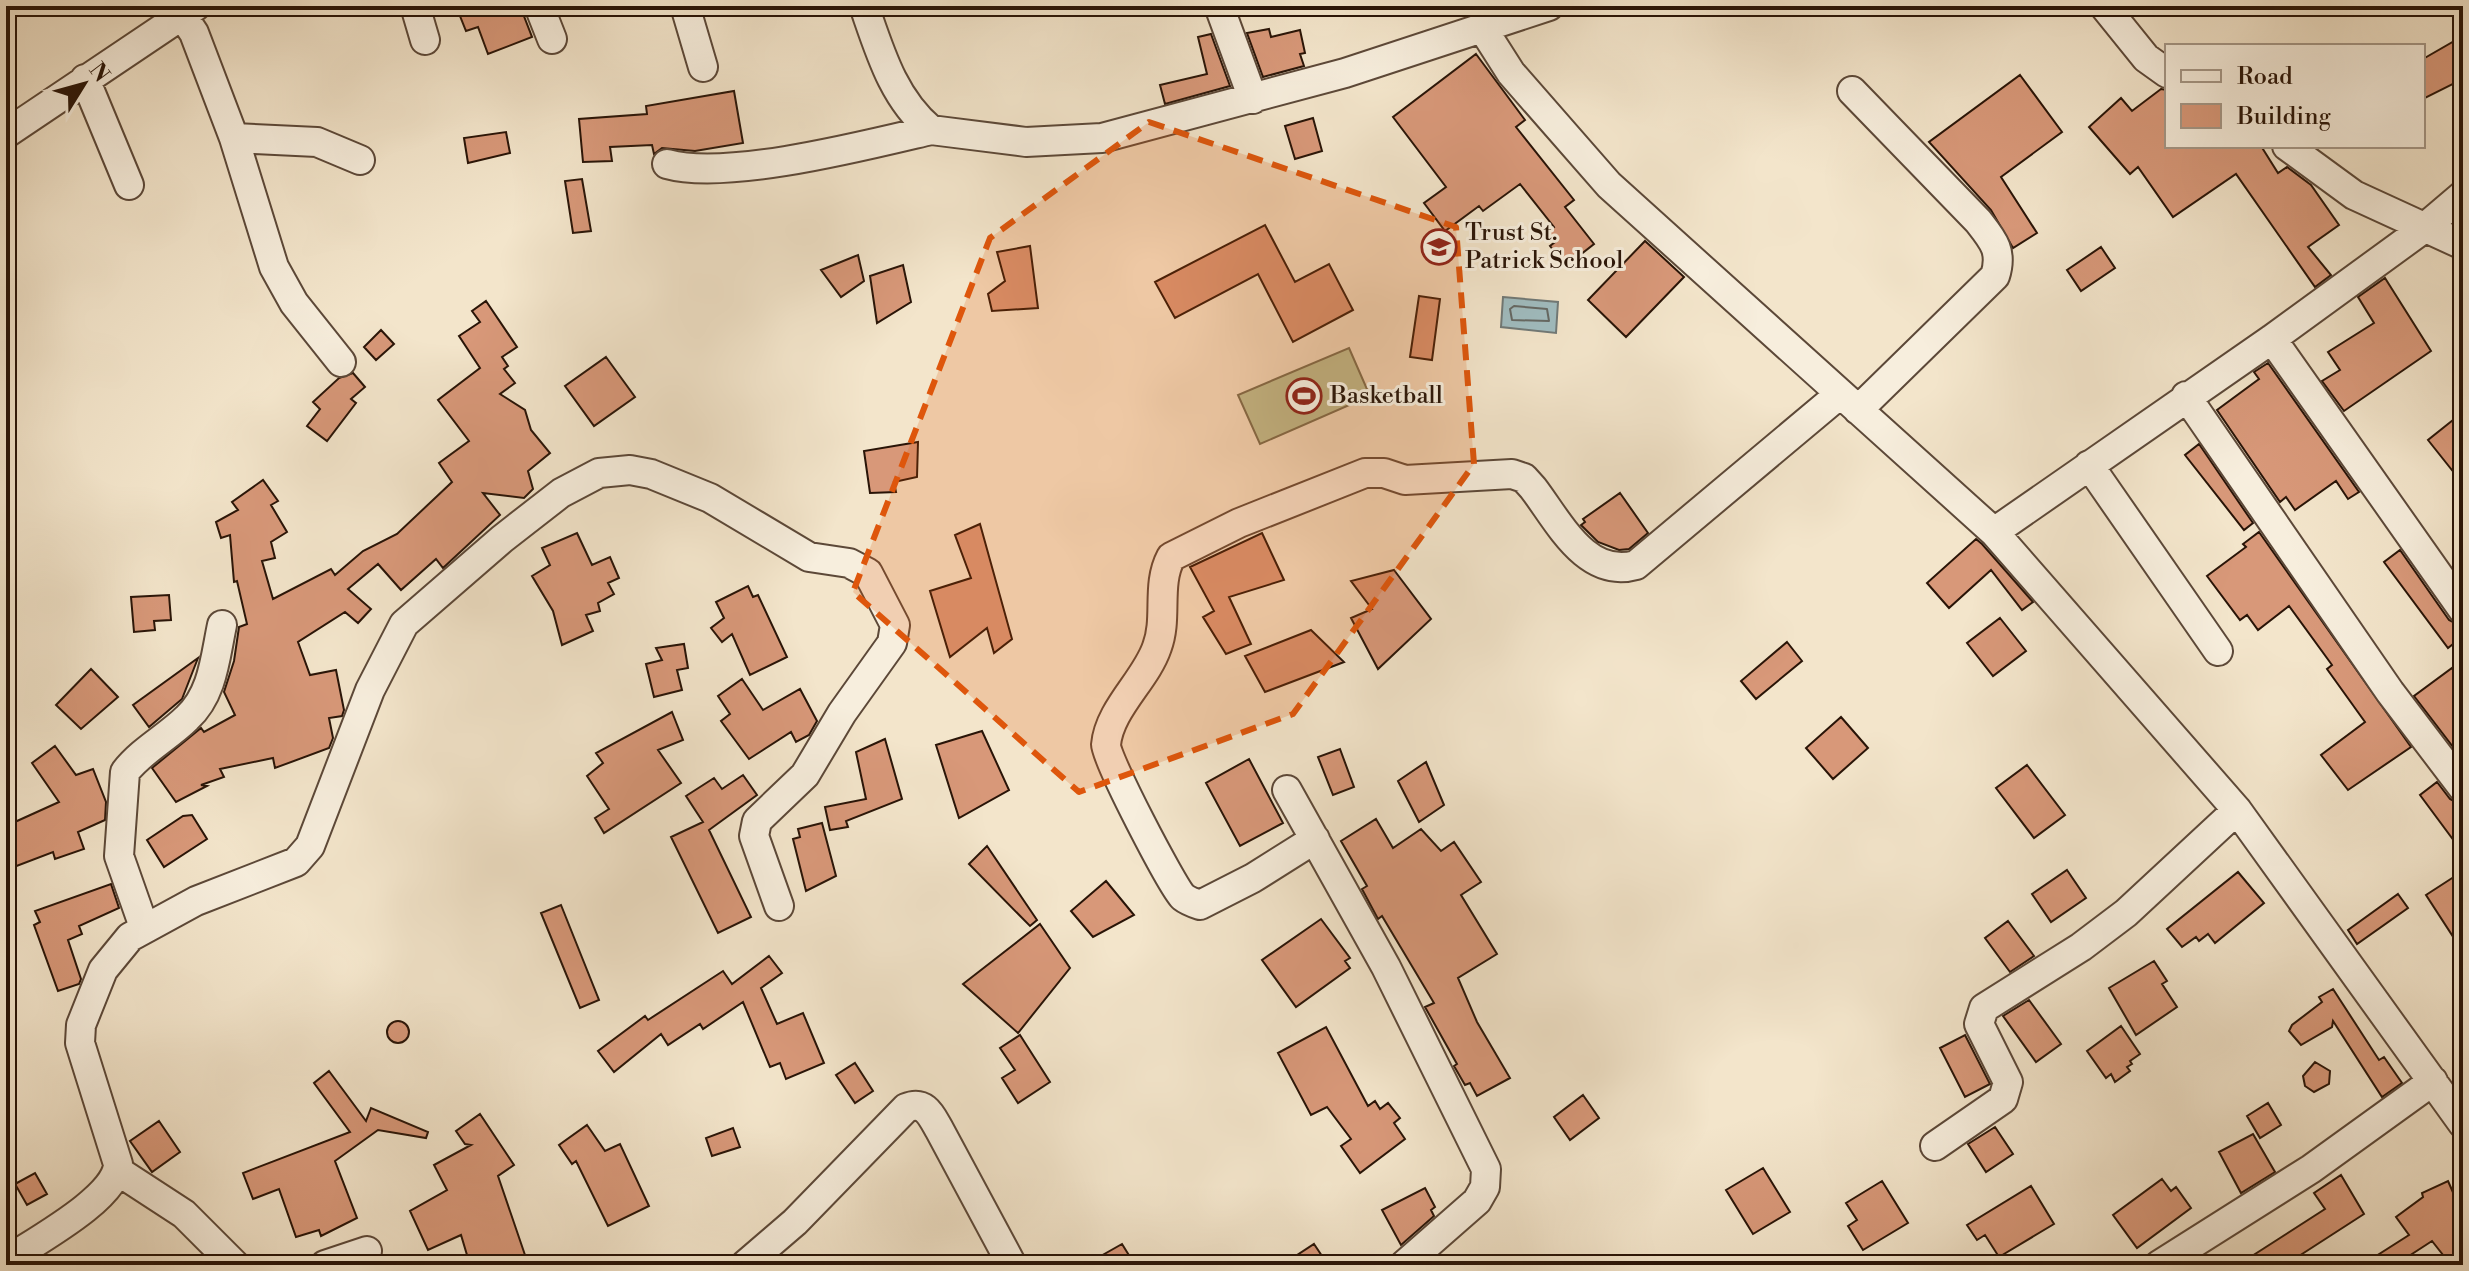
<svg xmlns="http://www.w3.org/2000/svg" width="2469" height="1271" font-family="'Libre Bodoni',serif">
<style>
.green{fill:#b9c599;stroke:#716c50;stroke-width:2}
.water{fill:#a0bdc1;stroke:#707977;stroke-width:2}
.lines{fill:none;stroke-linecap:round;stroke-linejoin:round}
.shore{stroke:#646864;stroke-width:2}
.building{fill:#d89879;stroke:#291407;stroke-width:2}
.minor-casing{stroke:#5c4838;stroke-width:32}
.minor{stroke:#f7eedd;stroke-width:28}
.marked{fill:#de560c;fill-opacity:0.2;stroke:#de560c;stroke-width:6;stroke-dasharray:16 10;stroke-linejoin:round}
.labels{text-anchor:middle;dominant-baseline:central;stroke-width:6;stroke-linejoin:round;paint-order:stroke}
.poi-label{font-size:24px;fill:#291407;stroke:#f7eedd;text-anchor:start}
</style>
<rect width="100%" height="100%" fill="#f3e5cb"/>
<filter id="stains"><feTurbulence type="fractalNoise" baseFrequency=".0025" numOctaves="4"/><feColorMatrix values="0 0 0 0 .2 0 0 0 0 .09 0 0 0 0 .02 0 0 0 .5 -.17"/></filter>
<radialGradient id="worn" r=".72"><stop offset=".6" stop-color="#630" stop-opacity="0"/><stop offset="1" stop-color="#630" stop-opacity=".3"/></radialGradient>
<path class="green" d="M1349 348 1370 396 1260 444 1238 395Z"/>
<path class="water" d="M1503 297 1558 302 1556 333 1501 327Z"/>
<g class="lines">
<path class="shore" d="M1514 306 1547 309 1549 321 1512 320 1510 309Z"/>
</g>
<path class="building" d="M456 6H520L532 37 488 54 478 27 466 31Z
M1269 29 1271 37 1300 30 1305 53 1300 54 1304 66 1263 77 1247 33Z
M1211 34 1230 86 1165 104 1160 85 1207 74 1198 37Z
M2463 36V79L2423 99V59Z
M1476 54 1525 120 1516 127 1574 200 1565 207 1594 244 1566 266 1550 246 1555 242 1548 232 1554 227 1520 184 1483 211 1479 206 1445 231 1424 203 1446 187 1393 117Z
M2020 75 2062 132 2001 177 2037 233 2013 248 1991 210 1929 142Z
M2161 89 2167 90V146H2261L2278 173 2287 167 2311 185 2339 225 2308 247 2331 275 2315 287 2236 174 2173 217 2138 167 2130 174 2089 127 2121 98 2132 111Z
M734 91 743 143 695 151 662 148 654 154 652 145 610 147 612 161 583 162 579 119 647 114 646 106Z
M1313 118 1322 151 1295 159 1285 126Z
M506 132 510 153 468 163 464 138Z
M582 179 591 231 573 233 565 181Z
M1265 225 1295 282 1329 264 1353 310 1293 342 1258 274 1175 318 1155 282Z
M1645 241 1684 277 1626 337 1588 300Z
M1030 246 1038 308 992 311 988 294 1005 281 997 252Z
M2101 247 2115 268 2081 291 2067 270Z
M858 255 864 281 841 297 821 270Z
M903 265 911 302 877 323 870 276Z
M2385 278 2431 351 2344 411 2322 381 2340 370 2328 352 2374 323 2358 297Z
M1419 296 1440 299 1432 360 1410 357Z
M486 301 517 347 502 357 508 366 504 369 515 383 500 394 525 410 531 430 550 453 528 471 533 489 524 498 483 493 500 515 443 568 436 559 401 590 378 564 348 589 371 609 358 623 345 612 298 642 310 675 336 670 344 710 342 716 329 718 333 738 329 748 275 768 273 758 220 769 224 777 201 785 207 786 176 802 152 768 201 728 204 732 235 715 224 692 234 661 239 627 247 624 237 581 234 582 230 535 221 538 216 522 238 510 232 502 263 480 278 501 271 505 287 532 271 542 275 558 262 561 273 599 331 569 335 575 363 551 397 534 452 482 439 463 469 441 438 400 480 368 459 336 480 322 472 311Z
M381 330 394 344 376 360 364 347Z
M606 357 635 397 594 426 565 386Z
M2268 363 2359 492 2348 499 2336 481 2295 510 2286 497 2280 502 2217 410 2259 379 2254 372Z
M353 373 365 387 351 399 356 403 327 441 307 426 320 409 313 402 339 378Z
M2463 412V484L2428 440Z
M918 442 917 477 894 482 896 492 870 493 864 451Z
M2199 444 2253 523 2244 530 2185 455Z
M1620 493 1648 533 1629 549 1619 550 1598 542 1581 525 1585 522 1583 519Z
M980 524 1012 639 994 653 987 628 950 657 930 591 971 578 955 535Z
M2259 532 2411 747 2348 790 2321 755 2365 722 2327 669 2332 665 2289 606 2258 630 2247 615 2240 620 2207 576 2246 547 2243 544Z
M577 533 592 565 610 557 619 578 608 583 614 594 598 603 600 611 586 615 593 631 562 645 553 611 532 576 550 565 542 548Z
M1262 533 1284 580 1229 597 1251 644 1226 654 1203 617 1214 611 1190 567Z
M1976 539 1982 544 2033 602 2022 610 1991 570 1949 608 1927 583Z
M2400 550 2449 620 2463 627V636L2448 648 2384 562Z
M1394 570 1431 619 1378 669 1351 618 1372 609 1351 581Z
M748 586 753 597 758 595 787 657 750 675 732 634 722 642 711 628 724 618 716 602Z
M169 595 171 620 154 621 155 630 134 632 131 597Z
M2000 618 2026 651 1993 676 1967 643Z
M1311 630 1344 662 1265 692 1245 656Z
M1787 642 1802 661 1756 699 1741 681Z
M684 644 688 668 677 670 682 690 654 697 646 664 662 660 656 648Z
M198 658 182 699 149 727 133 705Z
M2452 668 2463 683V760L2414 696Z
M91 669 118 697 81 729 56 705Z
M742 679 763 710 800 689 817 721 809 735 796 742 791 732 749 759 721 721 730 714 718 696Z
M672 712 683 740 658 750 681 783 604 833 595 818 609 809 587 776 603 763 596 753Z
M1841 717 1868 748 1833 779 1806 748Z
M982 731 1009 790 959 818 936 745Z
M885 739 902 799 846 821 848 827 830 830 825 807 866 799 856 752Z
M55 746 76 775 93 769 106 802 105 820 78 832 84 849 55 859 53 852 6 870V826L59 802 32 763Z
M1340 749 1354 787 1333 795 1318 757Z
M1249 759 1283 823 1240 846 1206 783Z
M1426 762 1444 805 1419 822 1398 781Z
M2027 765 2065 815 2034 838 1996 788Z
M743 775 757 795 709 830 751 917 718 933 671 837 703 822 686 796 714 778 722 789Z
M2437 782 2450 799 2463 806V853L2420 795Z
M192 815 207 839 164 867 147 840 183 816Z
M1376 819 1393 848 1421 829 1441 851 1454 842 1481 882 1461 895 1497 954 1458 978 1477 1022 1510 1078 1477 1096 1470 1083 1465 1085 1454 1066 1457 1064 1425 1007 1434 1003 1382 916 1378 919 1362 889 1367 886 1341 841Z
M822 823 836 876 806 891 793 839 800 837 798 829Z
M987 846 1037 920 1030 926 969 864Z
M2067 870 2086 898 2051 922 2032 894Z
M2463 871V952L2426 895Z
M2238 872 2264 903 2215 943 2208 934 2199 941 2196 937 2182 947 2167 929Z
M1106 881 1134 915 1093 937 1071 911Z
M111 884 119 908 79 926 82 934 68 940 81 979 79 984 58 991 34 925 40 922 35 911Z
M2398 894 2408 908 2357 944 2348 930Z
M561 905 599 1000 580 1008 541 913Z
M1321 919 1350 958 1345 961 1350 968 1296 1007 1262 960Z
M2008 921 2034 956 2010 972 1985 938Z
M1040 924 1070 968 1018 1033 963 984Z
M769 956 782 973 761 988 777 1024 803 1013 824 1063 786 1079 780 1063 770 1067 743 1002 703 1029 700 1024 668 1045 661 1034 614 1072 598 1051 645 1016 648 1020 723 971 732 984Z
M2154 961 2167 981 2162 984 2177 1007 2136 1035 2109 988Z
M2333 989 2379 1060 2384 1057 2402 1083 2382 1097 2333 1021 2332 1027 2301 1045 2289 1031 2292 1025 2322 1002 2319 997Z
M2029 1000 2061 1044 2036 1062 2003 1016Z
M387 1032a11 11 0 1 1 22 0a11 11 0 1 1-22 0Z
M2121 1026 2140 1054 2130 1061 2132 1064 2127 1067 2130 1071 2115 1082 2111 1074 2106 1078 2087 1051Z
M1326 1027 1368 1106 1375 1101 1380 1109 1388 1103 1400 1118 1394 1123 1405 1139 1360 1173 1341 1146 1351 1139 1327 1107 1311 1115 1278 1053Z
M1020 1035 1050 1082 1018 1103 1002 1078 1015 1070 1000 1048Z
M1965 1035 1990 1084 1965 1097 1940 1048Z
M2315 1062 2330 1071 2329 1084 2314 1092 2305 1086 2303 1076Z
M855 1063 873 1091 855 1103 836 1075Z
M329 1071 366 1121 371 1108 428 1132 426 1138 378 1130 335 1161 357 1218 321 1236 319 1230 296 1237 279 1189 253 1199 243 1173 350 1132 314 1083Z
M1583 1095 1599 1118 1570 1140 1554 1117Z
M2268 1103 2281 1125 2260 1138 2247 1116Z
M480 1114 514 1165 498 1176 525 1255 491 1265H470L461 1235 428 1250 410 1211 447 1190 434 1165 471 1145 465 1144 456 1131Z
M159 1121 180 1152 152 1172 130 1141Z
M587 1125 605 1151 620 1144 649 1206 608 1226 576 1161 572 1164 559 1145Z
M1995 1127 2013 1154 1986 1172 1968 1144Z
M733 1128 740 1147 712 1156 706 1138Z
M2253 1134 2275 1172 2241 1193 2219 1152Z
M1763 1168 1790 1212 1753 1234 1726 1190Z
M35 1173 47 1194 27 1205 15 1184Z
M2341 1175 2364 1214 2285 1265H2238L2325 1209 2314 1193Z
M2162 1179 2171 1191 2176 1187 2191 1208 2137 1248 2113 1215Z
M1882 1181 1908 1223 1863 1250 1848 1226 1857 1220 1846 1203Z
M2448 1181 2463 1215V1265H2451L2432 1241 2395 1265H2362L2409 1235 2396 1217 2423 1197 2422 1193Z
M2031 1186 2054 1224 1999 1257 1985 1235 1977 1240 1967 1225Z
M1425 1188 1435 1207 1431 1210 1434 1216 1401 1245 1382 1210Z
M1122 1244 1135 1265H1085Z
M1314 1244 1328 1265H1282Z"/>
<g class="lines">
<defs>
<path id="minor" d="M176 6 194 33 234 138 274 267 294 303 341 362
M415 6 425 40
M539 6 552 39
M685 6 703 67
M864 6C880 52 893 98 931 130L1026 142 1102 138 1345 73 1549 6
M1219 6 1253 99
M2104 6 2146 58 2167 73
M1483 29 1511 73 1609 185 1994 532 2237 810 2463 1124
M85 79 129 185
M1852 91 1978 221C1993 240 2003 251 1995 276L1858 410
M7 133 196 6
M234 138 317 142 360 160
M2287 146 2354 195 2463 245
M667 164C727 181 867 145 931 130
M2272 339 2463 610
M2186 396 2390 692 2463 788
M2089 465 2218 651
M1994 532 2272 339 2423 229 2463 195
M1287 790 1386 967 1486 1169 1485 1187 1477 1201 1404 1265
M1315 839 1253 878 1200 905C1194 903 1188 901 1183 897 1172 886 1105 757 1106 745 1109 709 1146 680 1157 647 1168 618 1156 585 1171 557L1239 523 1365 473H1384L1405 480 1512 474 1524 478 1533 488C1559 522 1586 579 1636 565L1840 394
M144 927 119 856 125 772C142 750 168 737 187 718 213 694 215 658 222 625
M1935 1146 2003 1099 2008 1082 1979 1024 1984 1008 2081 947 2126 913 2237 810
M118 1171 184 1214 235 1265
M6 1261C34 1242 117 1198 118 1164L80 1043 81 1025 103 970 130 937 196 901 296 862 310 846 370 690 404 624 502 539 561 493 599 473 630 470 651 474 710 498 809 557 849 563 868 573 895 625 892 643 842 713 805 775 757 821 754 836 779 906
M325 1265 367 1251
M745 1265 795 1222 906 1108C925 1100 931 1115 939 1129L1012 1265
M2159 1265 2311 1169 2433 1081"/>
</defs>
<use href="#minor" class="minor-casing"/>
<use href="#minor" class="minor"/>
</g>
<path class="marked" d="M1149 122 1456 227 1474 464 1293 714 1079 792 853 592 990 238Z"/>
<defs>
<symbol id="school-ring" viewBox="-11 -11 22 22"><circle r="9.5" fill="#f7eedd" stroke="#8f2418" stroke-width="1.5"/><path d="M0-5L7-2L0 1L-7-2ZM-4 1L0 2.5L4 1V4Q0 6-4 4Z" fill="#8f2418"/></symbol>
<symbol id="stadium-ring" viewBox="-11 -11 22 22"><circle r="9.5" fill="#f7eedd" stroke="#8f2418" stroke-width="1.5"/><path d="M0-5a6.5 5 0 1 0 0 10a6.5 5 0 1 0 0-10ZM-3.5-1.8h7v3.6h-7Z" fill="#8f2418"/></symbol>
</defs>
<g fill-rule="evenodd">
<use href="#school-ring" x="1419" y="227" width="40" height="40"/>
<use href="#stadium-ring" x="1284" y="376" width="40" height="40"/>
</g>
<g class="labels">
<g class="poi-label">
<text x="1465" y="233">Trust St.<tspan x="1465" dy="28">Patrick School</tspan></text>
<text x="1330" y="396">Basketball</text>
</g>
</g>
<rect width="2469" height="1271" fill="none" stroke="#f3e5cb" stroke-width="32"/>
<rect x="8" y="8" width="2453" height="1255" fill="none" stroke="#291407" stroke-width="4"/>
<rect x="16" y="16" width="2437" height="1239" fill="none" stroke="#291407" stroke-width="2"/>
<rect x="2165" y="44" width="260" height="104" fill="#f7eedd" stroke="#a59787" stroke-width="2"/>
<rect x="2181" y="70" width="40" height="12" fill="#f7eedd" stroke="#a59787" stroke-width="2"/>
<text x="2237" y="84" font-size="24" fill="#291407">Road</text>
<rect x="2181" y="104" width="40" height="24" fill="#d89879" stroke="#a59787" stroke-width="2"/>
<text x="2237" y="124" font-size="24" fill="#291407">Building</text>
<g transform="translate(84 84) rotate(53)" stroke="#f7eedd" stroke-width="6" paint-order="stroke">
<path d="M0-6L14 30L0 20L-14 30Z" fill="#291407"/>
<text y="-12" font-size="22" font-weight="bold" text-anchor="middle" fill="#291407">N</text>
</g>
<rect width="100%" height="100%" filter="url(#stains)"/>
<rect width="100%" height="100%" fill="url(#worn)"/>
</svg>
